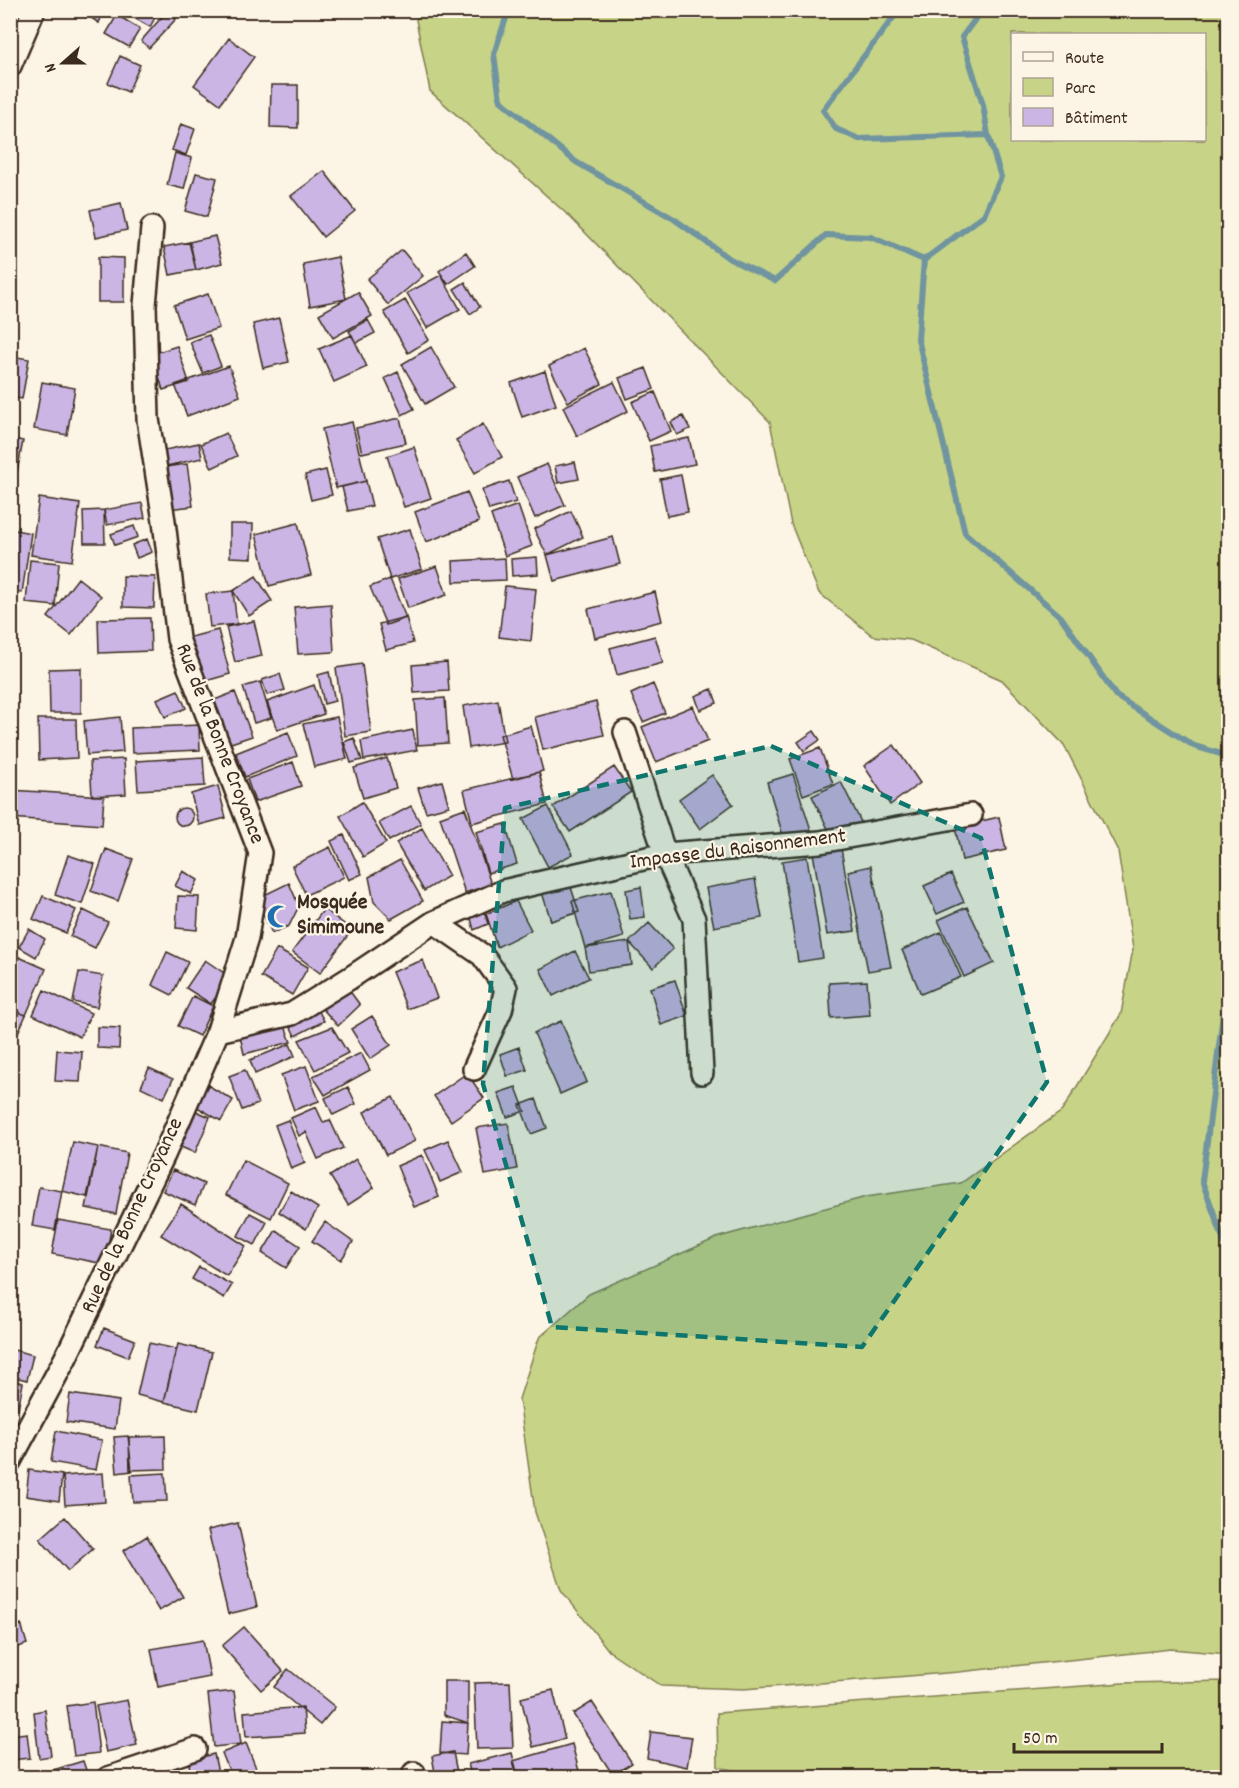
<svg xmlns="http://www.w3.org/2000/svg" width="1239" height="1788" font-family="Dekko,sans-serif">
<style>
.green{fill:#c7d386;stroke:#817e52;stroke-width:1.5;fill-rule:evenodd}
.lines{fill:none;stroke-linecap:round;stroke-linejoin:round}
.stream{stroke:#7094a0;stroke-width:6}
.building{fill:#cab5e4;stroke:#3b2a1e;stroke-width:1.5}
.minor-casing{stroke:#3b2a1e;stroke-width:26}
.minor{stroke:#fcf5e5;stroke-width:21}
.marked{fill:#0f766e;fill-opacity:0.2;stroke:#0f766e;stroke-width:4.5;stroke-dasharray:12 8;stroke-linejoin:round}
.labels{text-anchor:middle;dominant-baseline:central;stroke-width:4.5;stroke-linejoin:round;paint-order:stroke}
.street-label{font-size:22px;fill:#3b2a1e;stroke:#fcf5e5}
.poi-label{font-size:22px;font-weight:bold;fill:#3b2a1e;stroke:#fcf5e5;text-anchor:start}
</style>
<rect width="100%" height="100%" fill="#fcf5e5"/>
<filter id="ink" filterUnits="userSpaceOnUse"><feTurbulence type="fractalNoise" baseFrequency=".0167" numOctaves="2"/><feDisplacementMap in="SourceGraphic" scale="12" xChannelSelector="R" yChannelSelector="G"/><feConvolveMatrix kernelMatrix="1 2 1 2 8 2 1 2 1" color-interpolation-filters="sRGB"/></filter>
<g filter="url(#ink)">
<path class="green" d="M421 10 1228 11V1654L1171 1649 959 1672 744 1689 661 1686 609 1651 561 1590 535 1512 519 1399 539 1338 589 1294 719 1237 866 1197 961 1183 1062 1111 1121 1014 1133 949 1118 851 1064 745 1002 680 911 640 873 636 819 593 791 524 770 422 569 216 430 91 416 20ZM1012 34H1204V140H1012Z
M1228 1681V1777L769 1778 718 1767 717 1713 1123 1683Z"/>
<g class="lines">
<path class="stream" d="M510 10 507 15 494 54 500 100 576 162 674 219 730 259 775 281 826 235 871 237 924 260
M895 10 896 14 823 110 836 129 859 139 988 135 1001 177 984 215 924 260 918 339 965 533 1061 617 1116 696 1194 746 1228 756
M982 10 962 37 983 105 988 135
M1228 974 1202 1181 1228 1252"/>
</g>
<path class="building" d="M79 10H104L99 23Z
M120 10H159L150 27Z
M167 11 176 19 149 48 141 41Z
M117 15 140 29 129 47 106 34Z
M229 38 254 57 220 104 194 85Z
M120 56 140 65 128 92 108 83Z
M271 85H298V128L270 127Z
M181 124 195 129 186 155 172 150Z
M175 153 192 158 184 189 167 185Z
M324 171 355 211 323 237 291 196Z
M196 173 217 178 207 217 185 211Z
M121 203 127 230 96 237 90 210Z
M215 236 222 263 196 270 189 242Z
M190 242 196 270 170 275 164 247Z
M402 250 423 276 388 305 367 279Z
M466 252 475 266 448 284 439 271Z
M98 257 124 258V302H98Z
M338 257 346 299 310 306 303 264Z
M441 275 460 309 427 328 407 293Z
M465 282 480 307 470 314 454 289Z
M358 292 372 316 333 338 319 314Z
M208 294 219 328 185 339 174 305Z
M405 300 429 340 408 353 384 312Z
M279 318 289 362 263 368 253 324Z
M368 320 375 333 356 343 349 331Z
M209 335 221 366 203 373 190 342Z
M352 335 367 367 334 382 319 349Z
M177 346 189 382 163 390 152 354Z
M431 347 454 387 425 404 402 364Z
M584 348 602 384 568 402 549 366Z
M17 357 29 359 22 399 10 397Z
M229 366 240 396 187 416 175 385Z
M646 368 654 389 627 399 619 378Z
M545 371 556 405 522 417 511 383Z
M398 372 414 409 402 415 385 378Z
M42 382 75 388 67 435 34 429Z
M614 382 628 411 577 436 563 407Z
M655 392 671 431 649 441 632 402Z
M683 416 690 429 677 435 671 422Z
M400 418 406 443 362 453 356 428Z
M352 422 366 481 336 488 322 429Z
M483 424 502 457 475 473 456 440Z
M226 433 237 456 212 468 201 444Z
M10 438 23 441 14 488 10 487Z
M689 438 695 464 655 472 650 446Z
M199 443 202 458 158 468 155 452Z
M414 447 431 498 404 507 387 456Z
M575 462 579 479 558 483 555 466Z
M187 464 193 506 169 509 164 467Z
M547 464 565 505 535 518 517 477Z
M326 470 332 495 311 500 305 475Z
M681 475 688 512 667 516 660 479Z
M366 481 372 506 348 511 342 487Z
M509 481 516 502 489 510 482 490Z
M467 492 479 522 426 542 415 512Z
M39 498 80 504 72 561 31 555Z
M142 503 145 518 107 525 104 510Z
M518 505 532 546 505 556 491 515Z
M104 510 105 543H84L83 511Z
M571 511 583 537 547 555 534 529Z
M298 523 311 575 269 586 256 534Z
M230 524H253L252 558 230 557Z
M134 526 138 537 115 545 111 534Z
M10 529 31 533 22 593 10 591Z
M410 529 422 569 390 579 377 539Z
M613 537 620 564 554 581 547 555Z
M147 539 152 552 137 558 132 545Z
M537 557 538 574 512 576 511 559Z
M505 558 506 580 454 582 453 561Z
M30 560 59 563 55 606 26 603Z
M437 566 447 595 408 608 398 579Z
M123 576 155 577 154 608 123 607Z
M256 576 272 601 249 616 233 591Z
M78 578 101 596 71 635 48 617Z
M390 579 406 618 386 625 370 587Z
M505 586 536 589 531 641 499 637Z
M233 591 237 624 210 627 206 594Z
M655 592 662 621 595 638 588 609Z
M331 604 334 652 298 654 294 607Z
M406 617 413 643 386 650 379 624Z
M150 618 151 651 99 653 98 619Z
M254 621 262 656 235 662 226 627Z
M218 630 230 674 199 683 187 638Z
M655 636 663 663 617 675 610 648Z
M447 662 449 691 414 693 412 665Z
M362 664 371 732 345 736 336 668Z
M81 668V713H50L49 669Z
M329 672 335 701 324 704 318 675Z
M280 674 285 690 267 695 262 680Z
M260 682 271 718 254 723 243 687Z
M653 684 665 713 643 722 631 694Z
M314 685 324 714 277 730 267 702Z
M712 689 717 703 700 710 695 696Z
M178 690 186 708 165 717 157 699Z
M235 692 252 736 228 744 212 701Z
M445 698 448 743 418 745 415 700Z
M498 700 505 742 469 748 463 706Z
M596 702 604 735 543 750 535 717Z
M693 706 708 741 656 762 642 727Z
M120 717 123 752 87 755 84 721Z
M337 717 347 759 314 767 303 724Z
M38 719H76L77 758 39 760Z
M199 725 200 750 132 753 131 728Z
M531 726 543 771 513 779 500 735Z
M413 730 417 750 364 760 361 741Z
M814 731 820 740 804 751 798 742Z
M288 732 297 756 245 777 236 753Z
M354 738 362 760 351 763 344 742Z
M894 745 920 783 890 805 864 766Z
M820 748 833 784 803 795 790 759Z
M203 757 205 786 138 790 136 761Z
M387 758 396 788 363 798 354 768Z
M124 759 126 794 92 796 90 761Z
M293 762 301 786 255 802 247 779Z
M614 767 631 792 570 832 553 807Z
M539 772 547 804 472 823 464 790Z
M793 774 811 830 784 839 767 782Z
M712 775 733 804 700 829 679 799Z
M442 781 449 806 426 812 418 788Z
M841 782 862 824 833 839 812 796Z
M218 786 226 818 199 825 191 794Z
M10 790 104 796 102 825 10 818Z
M362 802 386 843 363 857 340 816Z
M411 806 421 824 389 841 379 823Z
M548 806 573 854 548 867 523 819Z
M175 817a9 9 0 1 1 18 0a9 9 0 1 1-18 0Z
M465 808 491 884 465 893 440 817Z
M999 817 1006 850 962 860 955 827Z
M505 824 517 864 488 873 476 832Z
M422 828 449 876 424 891 396 843Z
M344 835 362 874 349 880 331 841Z
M330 847 344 877 306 895 292 866Z
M841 848 855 931 827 935 813 853Z
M106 849 133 859 118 901 91 891Z
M68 855 95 864 82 904 55 895Z
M807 857 823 958 798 962 782 861Z
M400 860 423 901 391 919 374 902 369 877Z
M871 866 891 967 868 971 848 871Z
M183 871 198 880 191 894 175 886Z
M951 874 964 902 937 914 924 886Z
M568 878 579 912 551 921 540 886Z
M755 879 762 918 714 927 706 888Z
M289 883 299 906 289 926 272 933 256 899Z
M641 887 645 917 630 919 626 890Z
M611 891 624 937 585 948 572 901Z
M43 896 76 910 66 933 33 919Z
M178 896 199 897 197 930 176 928Z
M516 901 531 930 497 947 486 914Z
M967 907 994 963 964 977 938 920Z
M324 909 352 930 320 973 292 952Z
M83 910 108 922 95 948 70 936Z
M484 911 488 924 474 930 470 915Z
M649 923 673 949 653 968 629 942Z
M29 929 45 939 36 957 19 947Z
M941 932 961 977 921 994 902 950Z
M629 942 632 965 589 971 585 948Z
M277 949 308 967 292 995 261 977Z
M575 951 589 978 553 996 540 969Z
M167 952 188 962 172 995 152 985Z
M10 953 46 969 26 1015 10 1009Z
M205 960 230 977 211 1004 186 988Z
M423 960 437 998 407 1009 392 972Z
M79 972 103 976 97 1007 73 1002Z
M675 980 687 1016 661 1025 650 988Z
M867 981 870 1015 831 1018 829 983Z
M346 986 360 1005 338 1026 321 1007Z
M44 990 91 1013 80 1037 33 1015Z
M193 996 213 1006 199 1036 178 1026Z
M316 1006 324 1021 295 1036 288 1021Z
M10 1009 26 1015 12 1046H10Z
M372 1016 391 1045 370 1059 351 1029Z
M561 1021 587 1082 560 1094 534 1033Z
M285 1026 291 1042 244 1054 240 1036Z
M97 1027 120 1028 119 1049 97 1048Z
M332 1027 348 1053 315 1070 299 1040Z
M290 1044 295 1056 255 1074 250 1060Z
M519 1047 527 1070 507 1076 500 1054Z
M57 1050 82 1052 80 1082 55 1081Z
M361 1053 370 1070 325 1095 313 1076Z
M306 1066 319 1101 294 1110 281 1075Z
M149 1068 173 1079 164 1098 141 1087Z
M245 1070 258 1104 242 1110 229 1076Z
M467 1073 484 1098 451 1121 434 1096Z
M14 1080 17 1114H10V1081Z
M204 1083 233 1100 221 1121 192 1104Z
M348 1087 356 1104 333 1115 325 1098Z
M516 1087 525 1111 507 1117 498 1093Z
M393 1097 415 1141 386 1155 364 1112Z
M536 1099 547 1128 531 1134 520 1105Z
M316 1107 323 1122 330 1120 343 1148 318 1159 306 1132 299 1136 291 1118Z
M191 1109 210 1117 195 1153 176 1145Z
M288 1120 305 1163 291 1169 275 1125Z
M508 1123 517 1169 485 1175 476 1128Z
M448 1140 463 1172 440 1182 425 1150Z
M73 1142 98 1147 87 1197 62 1191Z
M98 1147 127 1153 116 1214 86 1208Z
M422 1155 439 1197 414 1207 397 1166Z
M356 1159 374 1188 348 1205 330 1176Z
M243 1160 288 1183 271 1218 226 1195Z
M173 1170 204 1184 195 1205 163 1191Z
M39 1187 62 1191 55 1230 32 1226Z
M291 1191 318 1208 306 1229 279 1212Z
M181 1204 246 1246 227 1276 161 1235Z
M250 1213 267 1222 255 1245 238 1236Z
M58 1220 111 1229 105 1264 52 1254Z
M325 1222 353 1242 341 1260 312 1241Z
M276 1230 300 1246 286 1268 262 1253Z
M199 1267 232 1285 224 1298 192 1279Z
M104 1328 135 1340 128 1357 97 1345Z
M149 1343 176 1349 164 1402 137 1395Z
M178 1344 212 1352 198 1410 164 1402Z
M10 1349 33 1355 27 1380 10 1376Z
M10 1380 23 1383 18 1410 10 1408Z
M70 1394 119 1401 115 1429 66 1422Z
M56 1431 102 1440 96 1470 51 1462Z
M128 1436 132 1471 117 1473 114 1437Z
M165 1436 166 1469 130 1470 129 1437Z
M29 1470 62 1475 59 1501 26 1496Z
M103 1473 105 1502 65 1505 63 1476Z
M165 1473 167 1501 133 1502 131 1475Z
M65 1517 93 1549 68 1571 40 1539Z
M238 1523 257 1607 228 1614 208 1530Z
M147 1536 183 1597 159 1611 123 1551Z
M21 1624 27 1644 10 1650V1628Z
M244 1627 283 1671 261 1690 222 1646Z
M203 1640 210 1677 158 1687 151 1649Z
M288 1669 335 1707 320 1725 274 1687Z
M444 1681H468V1723L444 1715Z
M510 1682 513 1748 477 1749 474 1683Z
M553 1690 565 1739 533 1747 521 1698Z
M234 1691 241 1744 214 1747 208 1694Z
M127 1700 137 1745 106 1752 96 1706Z
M93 1702 99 1753 74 1756 67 1706Z
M592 1702 632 1763 613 1775 573 1714Z
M303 1707 305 1733 246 1737 244 1712Z
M45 1710 51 1756 39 1758 34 1712Z
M442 1721 468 1723 466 1755 440 1753Z
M651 1732 692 1737 687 1767 647 1758Z
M27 1733 30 1758 10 1760V1735Z
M246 1743 260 1778H232L222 1753Z
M572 1744 580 1775 570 1778H518L513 1761Z
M453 1752 458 1778H436L432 1756Z
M512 1753 518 1776 472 1778 468 1764Z
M214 1754 219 1778H192L188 1760Z
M83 1761 87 1773 73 1778H41L40 1774Z
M176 1768 178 1778H151L150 1772Z"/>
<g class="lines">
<defs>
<path id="minor" d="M10 66 34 10
M625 732 665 854 694 919 702 1073
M434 922 482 955 506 988 501 1010 474 1069
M218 1031 292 1014 350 978 434 922 503 891 665 854 820 842 971 815
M10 1461 65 1359 164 1155 218 1031 247 938 260 853 178 639 164 521 148 419 145 305 152 228
M414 1773 415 1778
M108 1778 195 1749"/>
</defs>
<use href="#minor" class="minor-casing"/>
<use href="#minor" class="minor"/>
</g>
</g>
<path class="marked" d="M771 746 981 838 1047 1082 862 1347 552 1327 483 1084 505 808Z"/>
<defs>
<symbol id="mosque-bare" viewBox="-9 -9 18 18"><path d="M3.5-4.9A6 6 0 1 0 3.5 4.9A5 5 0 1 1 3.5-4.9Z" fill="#1f6fb2" stroke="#fcf5e5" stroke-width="2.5" paint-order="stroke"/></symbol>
</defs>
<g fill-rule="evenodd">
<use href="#mosque-bare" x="262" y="900" width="33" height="33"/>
</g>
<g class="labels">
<g class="street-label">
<text transform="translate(219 744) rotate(69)">Rue de la Bonne Croyance</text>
<text transform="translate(738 850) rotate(-7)">Impasse du Raisonnement</text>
<text transform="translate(133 1216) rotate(-65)">Rue de la Bonne Croyance</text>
</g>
<g class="poi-label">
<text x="297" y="903">Mosquée<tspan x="297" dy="25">Simimoune</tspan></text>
</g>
</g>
<rect width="1239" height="1788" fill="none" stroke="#fcf5e5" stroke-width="36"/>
<rect x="18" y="18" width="1203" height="1752" fill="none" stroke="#3b2a1e" stroke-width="2" filter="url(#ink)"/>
<rect x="1011" y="33" width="195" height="108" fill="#fcf5e5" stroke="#afa495" stroke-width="1.5"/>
<rect x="1023" y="52" width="30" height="9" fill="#fcf5e5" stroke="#afa495" stroke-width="1.5"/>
<text x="1065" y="63" font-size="18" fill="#3b2a1e">Route</text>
<rect x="1023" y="78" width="30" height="18" fill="#c7d386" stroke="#afa495" stroke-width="1.5"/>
<text x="1065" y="93" font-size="18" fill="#3b2a1e">Parc</text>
<rect x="1023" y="108" width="30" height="18" fill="#cab5e4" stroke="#afa495" stroke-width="1.5"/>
<text x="1065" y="123" font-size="18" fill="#3b2a1e">Bâtiment</text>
<g transform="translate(63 63) rotate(249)" stroke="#fcf5e5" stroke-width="4.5" paint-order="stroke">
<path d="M0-4.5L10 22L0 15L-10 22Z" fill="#3b2a1e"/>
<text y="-9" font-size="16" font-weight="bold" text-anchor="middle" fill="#3b2a1e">N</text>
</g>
<path d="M1014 1743v9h148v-9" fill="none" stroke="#3b2a1e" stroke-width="3"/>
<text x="1023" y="1743" font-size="18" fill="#3b2a1e" stroke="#fcf5e5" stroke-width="4.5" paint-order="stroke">50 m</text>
</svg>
